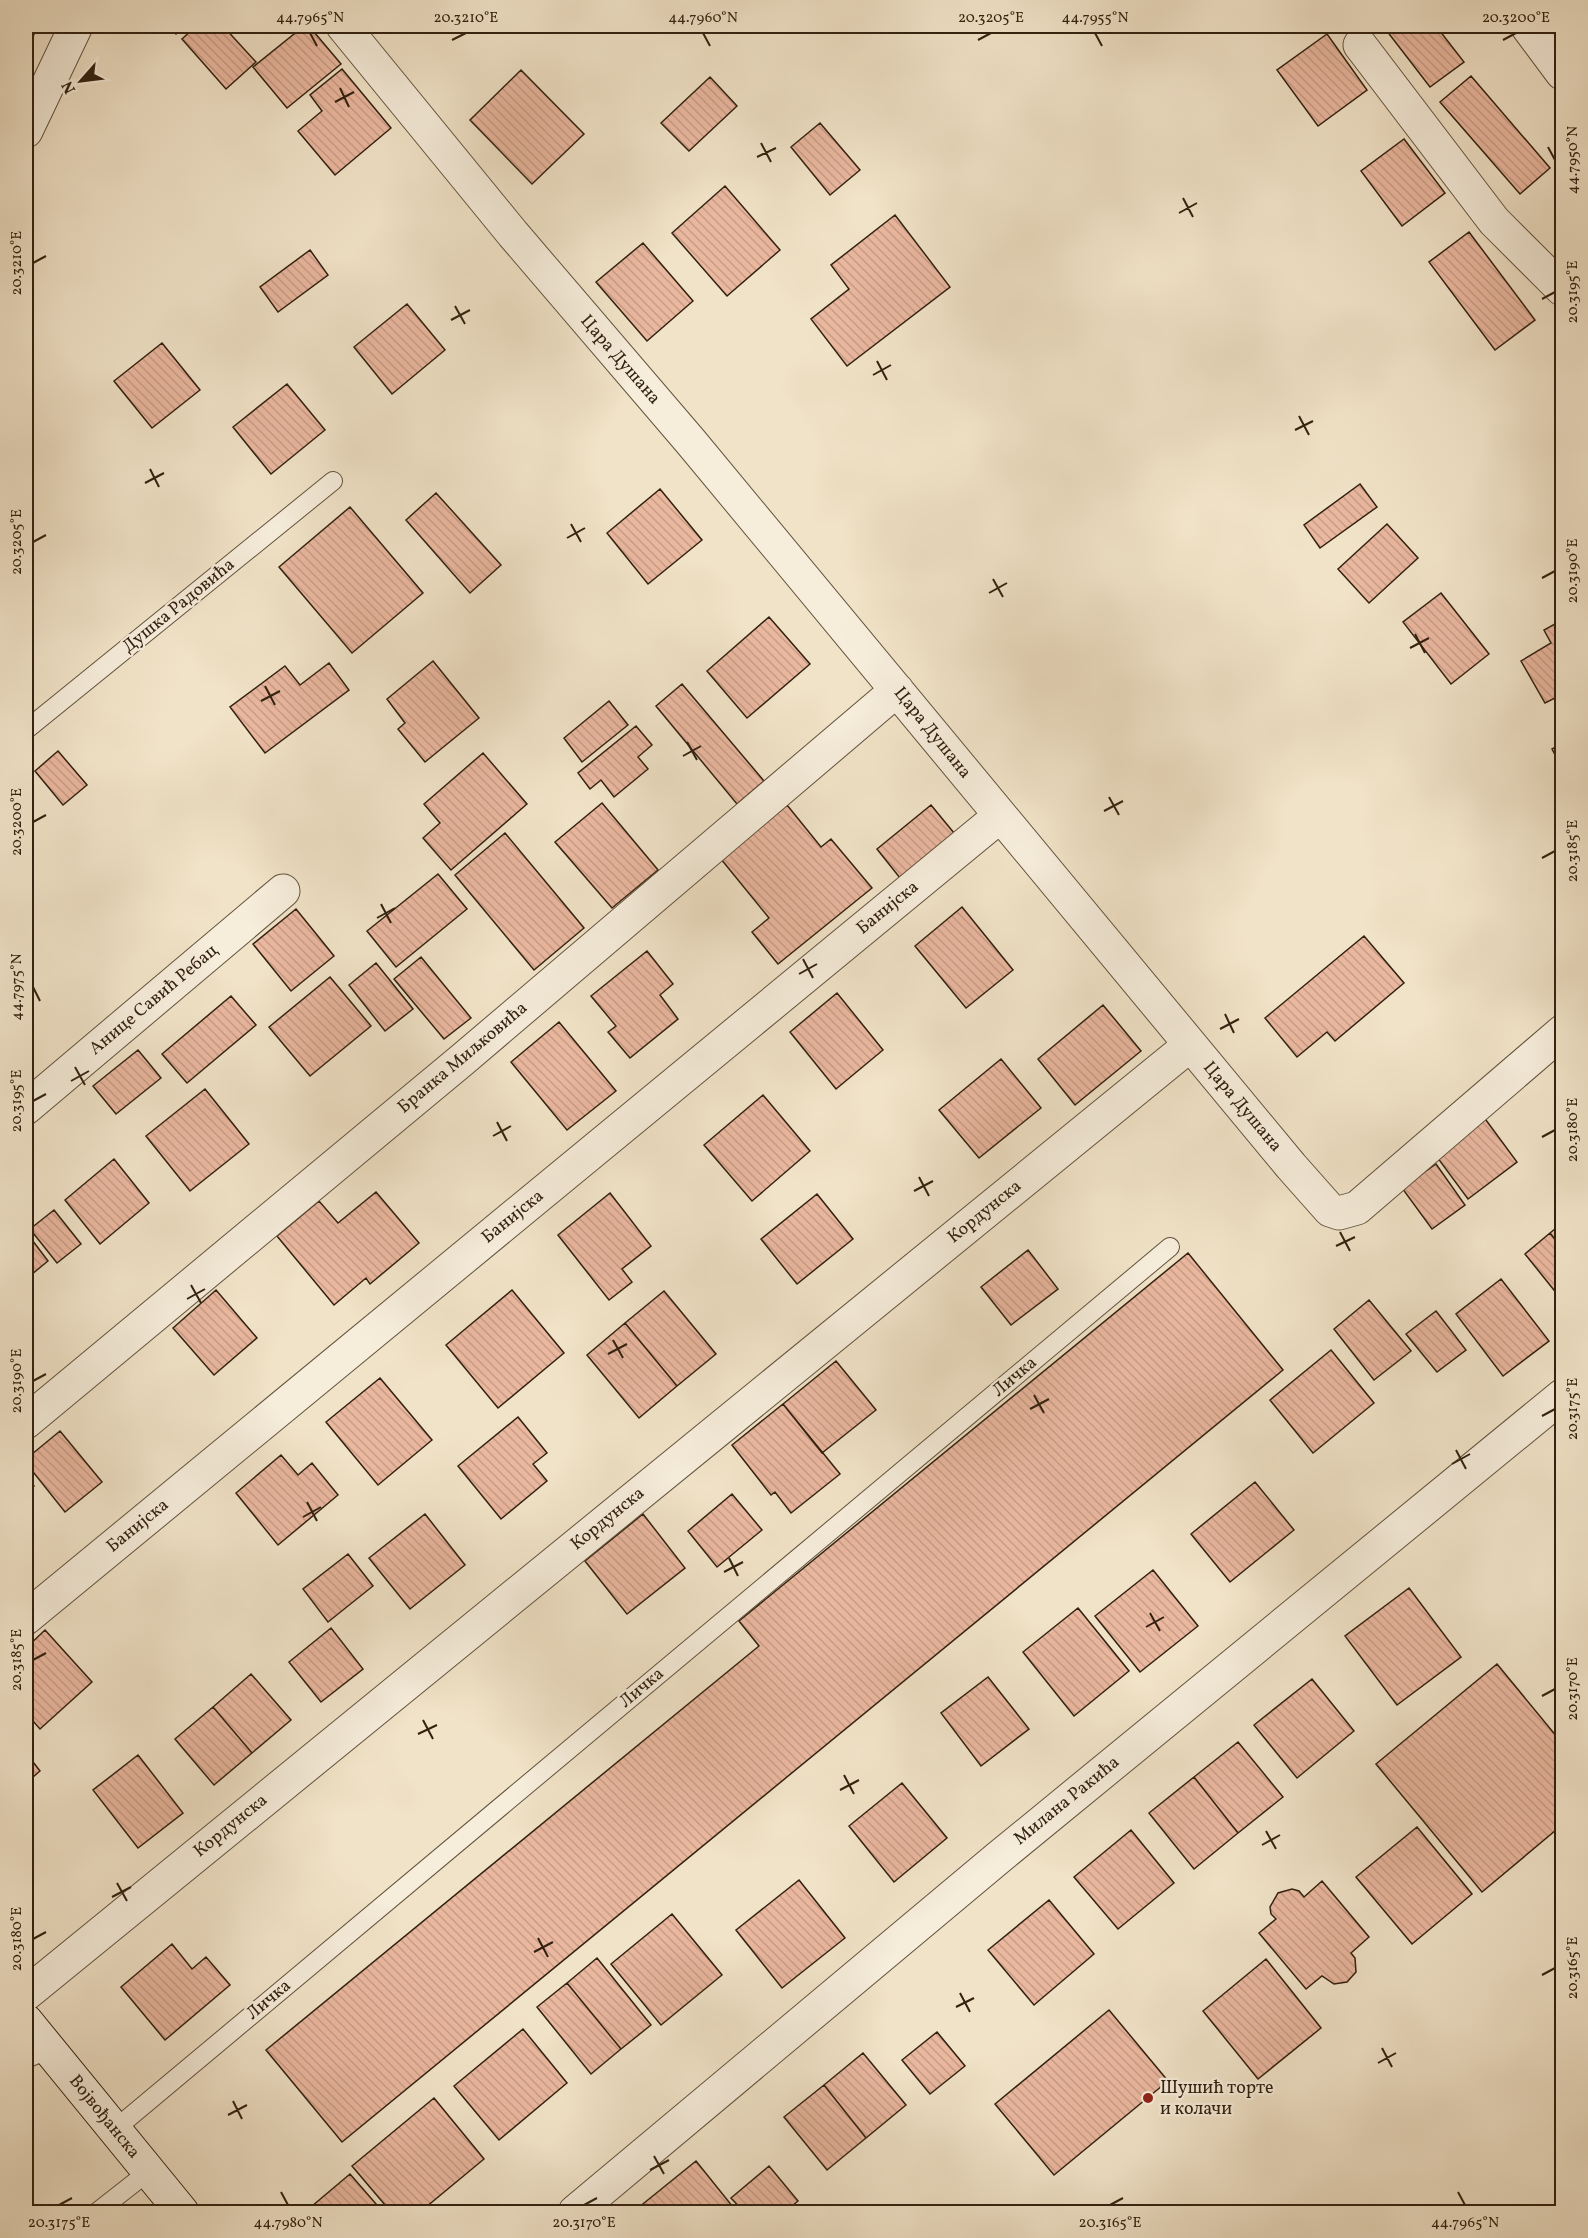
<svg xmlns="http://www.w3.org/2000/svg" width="1588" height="2238" font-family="Vollkorn,serif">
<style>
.building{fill:url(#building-back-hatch);stroke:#32210f;stroke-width:1.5}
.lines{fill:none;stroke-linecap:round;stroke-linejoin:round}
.service-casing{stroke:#62523d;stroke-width:20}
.minor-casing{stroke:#62523d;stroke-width:35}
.tertiary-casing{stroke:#62523d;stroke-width:35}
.secondary-casing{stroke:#32210f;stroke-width:35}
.service{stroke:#f6eddb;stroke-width:18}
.minor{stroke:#f6eddb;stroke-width:33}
.tertiary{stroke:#f6eddb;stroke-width:33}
.secondary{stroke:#f6eddb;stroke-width:33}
.ticks{fill:none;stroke:#32210f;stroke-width:2}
.poi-dot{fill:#8f2418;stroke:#f6eddb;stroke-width:2}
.labels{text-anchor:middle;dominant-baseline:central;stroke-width:4.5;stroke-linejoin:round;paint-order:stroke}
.street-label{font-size:18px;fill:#32210f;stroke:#f6eddb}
.poi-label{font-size:18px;fill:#32210f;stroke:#f6eddb;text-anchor:start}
.neatline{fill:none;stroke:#32210f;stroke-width:2}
.ticks-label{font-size:15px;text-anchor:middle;fill:#32210f}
</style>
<defs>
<pattern id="building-back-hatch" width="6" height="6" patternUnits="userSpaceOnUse" patternTransform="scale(1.5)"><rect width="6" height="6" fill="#eab79f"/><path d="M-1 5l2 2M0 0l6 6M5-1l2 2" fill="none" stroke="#c99d88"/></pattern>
</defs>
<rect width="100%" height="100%" fill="#f1e3c8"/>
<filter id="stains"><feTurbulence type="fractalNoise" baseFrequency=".00333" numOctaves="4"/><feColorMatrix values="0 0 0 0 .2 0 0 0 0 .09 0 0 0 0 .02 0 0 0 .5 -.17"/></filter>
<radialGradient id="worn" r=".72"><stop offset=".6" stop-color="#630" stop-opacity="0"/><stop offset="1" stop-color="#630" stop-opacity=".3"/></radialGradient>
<path class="building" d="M26 26H37L26 56Z
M168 26H185L176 34Z
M196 26H223L256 62 226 89 182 39Z
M304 26H309L341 64 287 108 253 67Z
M1383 26H1436L1464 62 1430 87Z
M1327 34 1367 90 1318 126 1277 70Z
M342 69 391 128 335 175 298 131 322 111 310 95Z
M521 70 584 134 532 184 470 120Z
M1471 76 1550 168 1520 194 1440 102Z
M710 77 737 106 689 151 661 123Z
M820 123 860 170 830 195 791 147Z
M1404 139 1445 193 1402 226 1361 171Z
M725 186 780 250 727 296 672 233Z
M895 215 950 287 847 366 811 319 849 289 831 265Z
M1469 232 1535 320 1495 350 1429 262Z
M643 243 693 301 647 341 596 282Z
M310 250 328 275 278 312 260 287Z
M407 304 445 350 392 394 354 347Z
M162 343 200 390 152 428 114 381Z
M287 384 325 430 271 474 233 427Z
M1360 484 1377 507 1320 548 1304 525Z
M660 489 702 540 648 584 607 533Z
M436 493 501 565 470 593 406 520Z
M350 507 423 593 352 653 279 567Z
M1387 524 1418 558 1369 603 1338 569Z
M1441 593 1489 654 1451 684 1403 622Z
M769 617 810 664 747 718 707 671Z
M1562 620V698L1561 695 1545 703 1521 661 1551 643 1544 630Z
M433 661 479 718 425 762 398 729 405 723 387 699Z
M329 663 349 690 265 753 230 707 285 666 300 685Z
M682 684 764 781 737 804 656 706Z
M609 701 628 725 582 762 564 738Z
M636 726 652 745 638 757 648 769 614 797 601 780 590 789 578 773Z
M1562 743V768L1552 749Z
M58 751 87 785 63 805 35 771Z
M483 753 527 804 451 870 423 838 440 823 424 804Z
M602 803 658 870 612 908 555 842Z
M787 805 821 847 831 839 872 888 778 964 752 932 769 918 721 859Z
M931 805 954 833 900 878 877 849Z
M505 833 584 928 534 970 455 875Z
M438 874 467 909 396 967 367 931Z
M962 907 1013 970 966 1008 915 946Z
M296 909 334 956 291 991 253 944Z
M1364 936 1404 983 1335 1041 1327 1032 1297 1057 1265 1018Z
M647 951 673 984 660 995 678 1019 630 1058 608 1032 616 1026 591 996Z
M421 957 471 1018 444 1039 394 979Z
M376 963 413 1009 385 1031 349 985Z
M330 977 371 1026 310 1076 269 1027Z
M837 993 883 1050 836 1089 790 1032Z
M231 996 256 1025 187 1083 162 1054Z
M1103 1005 1141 1051 1075 1105 1038 1059Z
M559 1022 616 1091 567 1130 511 1062Z
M138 1050 161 1078 116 1114 93 1086Z
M1001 1059 1041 1108 979 1158 939 1110Z
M205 1089 249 1144 190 1191 146 1136Z
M763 1095 810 1151 752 1201 704 1145Z
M1483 1116 1517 1162 1468 1199 1434 1153Z
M114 1159 149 1203 100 1244 65 1200Z
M1436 1164 1465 1205 1432 1229 1402 1188Z
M376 1192 419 1243 370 1284 366 1278 334 1305 277 1236 319 1201 338 1223Z
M610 1193 651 1246 622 1269 632 1282 609 1300 558 1235Z
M817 1194 853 1239 797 1284 761 1239Z
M54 1210 81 1244 57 1263 30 1229Z
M1562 1223V1248L1550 1233Z
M26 1232 48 1261 26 1279Z
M1550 1233 1562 1248V1300L1525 1254Z
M1028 1250 1058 1289 1011 1325 981 1287Z
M1188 1253 1283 1370 342 2142 266 2050 759 1646 739 1621Z
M1501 1279 1549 1341 1503 1376 1456 1314Z
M216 1290 257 1338 214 1375 173 1328Z
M512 1290 564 1353 498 1408 446 1345Z
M664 1291 716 1354 677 1386 625 1323Z
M1369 1300 1411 1351 1374 1380 1334 1329Z
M1436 1311 1466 1350 1437 1372 1406 1334Z
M625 1323 677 1386 639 1418 587 1355Z
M1331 1350 1374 1403 1313 1453 1270 1400Z
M836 1361 876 1410 822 1453 783 1404Z
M380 1378 432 1440 378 1485 326 1422Z
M783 1404 840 1474 791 1513 775 1492 771 1495 732 1445Z
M518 1417 547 1453 533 1464 547 1481 501 1519 458 1466Z
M60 1431 102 1482 65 1512 26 1463V1459Z
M281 1455 298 1475 312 1463 338 1495 278 1545 236 1493Z
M26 1476 34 1486 26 1493Z
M1255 1482 1294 1530 1230 1582 1191 1534Z
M732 1494 762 1530 717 1567 688 1531Z
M425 1514 465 1565 410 1609 369 1558Z
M643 1514 685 1568 627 1614 585 1561Z
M348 1554 373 1586 328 1622 303 1589Z
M1153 1570 1198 1626 1140 1672 1095 1616Z
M1409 1588 1461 1657 1397 1705 1345 1636Z
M1078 1608 1129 1671 1074 1716 1023 1652Z
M331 1628 363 1669 321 1702 289 1662Z
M45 1630 92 1682 40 1729 26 1713V1648Z
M1497 1664 1562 1743V1825L1482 1892 1376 1764Z
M251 1674 291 1720 252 1753 213 1707Z
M988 1677 1029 1729 981 1766 941 1713Z
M1312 1679 1354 1731 1297 1778 1254 1725Z
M213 1707 252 1753 214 1785 175 1739Z
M1238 1742 1283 1797 1238 1833 1194 1777Z
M26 1753 40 1771 26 1783Z
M138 1755 183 1813 138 1848 93 1790Z
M1194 1777 1238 1833 1194 1869 1149 1813Z
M902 1783 947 1838 894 1882 849 1826Z
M1417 1827 1472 1894 1412 1944 1356 1877Z
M1131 1830 1174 1883 1118 1929 1074 1877Z
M799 1880 845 1938 782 1988 736 1930Z
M1322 1881 1369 1937 1351 1953 1355 1958 1356 1972 1347 1982 1334 1984 1322 1976 1306 1989 1259 1933 1276 1919 1271 1914 1270 1907 1278 1893 1292 1889 1299 1891 1304 1897Z
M1049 1900 1094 1954 1034 2005 988 1950Z
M672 1914 722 1975 661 2025 611 1964Z
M172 1944 192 1969 206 1957 230 1985 165 2040 121 1987Z
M597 1958 651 2025 621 2049 567 1983Z
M1266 1959 1321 2028 1258 2079 1203 2011Z
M567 1983 621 2049 591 2074 537 2007Z
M1109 2010 1168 2081 1054 2175 995 2104Z
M523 2029 567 2083 499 2140 454 2086Z
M937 2032 965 2066 930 2094 902 2060Z
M863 2053 906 2105 866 2138 824 2085Z
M824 2085 866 2138 827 2170 784 2117Z
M434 2098 484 2159 420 2212H391L352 2166Z
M696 2161 737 2212H633Z
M769 2166 798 2201 785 2212H744L731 2198Z
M350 2174 383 2212H305Z"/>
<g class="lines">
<defs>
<path id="service" d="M26 730 333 481
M26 2059 49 2049
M114 2130 1170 1247
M97 2212 148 2172"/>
<path id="minor" d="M343 26 513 234 691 442 1291 1166 1330 1210 1339 1213 1357 1208 1562 1032
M1360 45 1494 221 1562 289
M26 131 76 26
M26 1108 283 891
M26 1422 462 1060 897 690
M26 1618 1000 816
M26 1994 1190 1045
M575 2212 998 1858 1562 1396"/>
<path id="tertiary" d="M1527 26 1562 73"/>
<path id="secondary" d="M26 2021 182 2212"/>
</defs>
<use href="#service" class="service-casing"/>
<use href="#minor" class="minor-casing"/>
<use href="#tertiary" class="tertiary-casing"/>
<use href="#secondary" class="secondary-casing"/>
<use href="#service" class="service"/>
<use href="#minor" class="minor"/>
<use href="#tertiary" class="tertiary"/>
<use href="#secondary" class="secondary"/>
</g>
<path class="ticks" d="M310 33 317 46M703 33 710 46M1095 33 1102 46M452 40 466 33M978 40 991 33M1503 40 1516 33M340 88 349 107M335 102 354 92M761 143 771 162M1548 147 1555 160M757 157 776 148M1183 198 1193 217M1179 213 1197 203M33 263 46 256M1542 299 1555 292M455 306 465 324M451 320 470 310M877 361 887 380M873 375 891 365M1299 416 1309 435M1295 430 1313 421M150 469 159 487M145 483 164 473M571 524 581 542M567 538 585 528M33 542 46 535M1542 578 1555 571M993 579 1003 597M989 593 1007 583M1415 634 1425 653M1410 648 1429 638M265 686 275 705M261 701 280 691M687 742 697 760M683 756 701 746M1109 797 1119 815M1104 811 1123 801M33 822 46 815M1542 858 1555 851M381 904 391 923M377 918 395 908M803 959 813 978M799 974 817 964M33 987 40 1001M1225 1014 1234 1033M1220 1029 1239 1019M75 1067 85 1085M71 1081 89 1071M33 1101 46 1094M497 1122 507 1141M493 1136 511 1126M1542 1137 1555 1130M919 1177 929 1196M914 1191 933 1181M1340 1232 1350 1251M1336 1246 1355 1237M191 1285 201 1303M187 1299 205 1289M613 1340 623 1358M608 1354 627 1344M33 1381 46 1374M1034 1395 1044 1413M1030 1409 1049 1399M1542 1416 1555 1409M1456 1450 1466 1469M1452 1464 1470 1454M307 1502 317 1521M303 1517 321 1507M729 1558 738 1576M724 1572 743 1562M1150 1613 1160 1631M1146 1627 1164 1617M33 1660 46 1653M1542 1696 1555 1689M423 1720 433 1739M418 1734 437 1725M844 1775 854 1794M840 1790 859 1780M1266 1831 1276 1849M1262 1845 1280 1835M117 1883 127 1901M112 1897 131 1887M538 1938 548 1957M33 1939 46 1932M534 1952 553 1942M1542 1975 1555 1968M960 1993 970 2012M956 2007 974 1998M1382 2048 1392 2067M1378 2063 1396 2053M233 2101 242 2119M228 2115 247 2105M654 2156 664 2174M650 2170 669 2160M281 2192 288 2205M1458 2192 1465 2205M59 2205 72 2198M584 2205 597 2198M1110 2205 1123 2198"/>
<circle class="poi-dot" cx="1148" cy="2098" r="6"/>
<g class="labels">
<g class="street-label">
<text transform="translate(620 360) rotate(49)">Цара Душана</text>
<text transform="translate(179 606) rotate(-39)">Душка Радовића</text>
<text transform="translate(932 733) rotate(51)">Цара Душана</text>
<text transform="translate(888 908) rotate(-39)">Банијска</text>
<text transform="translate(154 1000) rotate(-40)">Анице Савић Ребац</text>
<text transform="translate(463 1058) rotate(-40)">Бранка Миљковића</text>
<text transform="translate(1242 1107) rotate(50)">Цара Душана</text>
<text transform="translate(985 1212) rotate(-39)">Кордунска</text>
<text transform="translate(513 1217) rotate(-39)">Банијска</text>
<text transform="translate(1015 1377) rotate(-40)">Личка</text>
<text transform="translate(608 1519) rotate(-39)">Кордунска</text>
<text transform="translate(138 1526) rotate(-39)">Банијска</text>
<text transform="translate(642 1688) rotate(-40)">Личка</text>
<text transform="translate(1067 1801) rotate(-39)">Милана Ракића</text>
<text transform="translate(231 1826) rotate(-39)">Кордунска</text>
<text transform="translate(269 2000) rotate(-40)">Личка</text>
<text transform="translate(104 2117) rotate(51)">Војвођанска</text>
</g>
<g class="poi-label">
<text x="1160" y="2088">Шушић торте<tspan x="1160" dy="21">и колачи</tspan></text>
</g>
</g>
<rect width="1588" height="2238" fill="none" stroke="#f1e3c8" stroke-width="66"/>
<g transform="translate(81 81) rotate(242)" stroke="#f6eddb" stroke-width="4.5" paint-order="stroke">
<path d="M0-4.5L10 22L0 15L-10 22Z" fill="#32210f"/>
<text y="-9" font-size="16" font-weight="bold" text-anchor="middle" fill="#32210f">N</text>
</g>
<rect x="33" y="33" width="1522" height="2172" class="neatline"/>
<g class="ticks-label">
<text x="310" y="22">44.7965°N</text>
<text x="466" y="22">20.3210°E</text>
<text x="703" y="22">44.7960°N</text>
<text x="991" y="22">20.3205°E</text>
<text x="1095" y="22">44.7955°N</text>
<text x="1516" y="22">20.3200°E</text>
<text transform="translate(1572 160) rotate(-90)" y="5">44.7950°N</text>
<text transform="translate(16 263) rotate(-90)" y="5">20.3210°E</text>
<text transform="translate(1572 292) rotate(-90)" y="5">20.3195°E</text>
<text transform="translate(16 542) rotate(-90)" y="5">20.3205°E</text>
<text transform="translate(1572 571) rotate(-90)" y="5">20.3190°E</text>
<text transform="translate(16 822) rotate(-90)" y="5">20.3200°E</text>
<text transform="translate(1572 851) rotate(-90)" y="5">20.3185°E</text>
<text transform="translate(16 987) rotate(-90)" y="5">44.7975°N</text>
<text transform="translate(16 1101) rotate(-90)" y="5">20.3195°E</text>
<text transform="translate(1572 1130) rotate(-90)" y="5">20.3180°E</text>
<text transform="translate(16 1381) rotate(-90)" y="5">20.3190°E</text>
<text transform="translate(1572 1409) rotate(-90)" y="5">20.3175°E</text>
<text transform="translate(16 1660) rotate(-90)" y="5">20.3185°E</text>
<text transform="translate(1572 1689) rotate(-90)" y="5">20.3170°E</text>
<text transform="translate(16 1939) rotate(-90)" y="5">20.3180°E</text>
<text transform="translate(1572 1968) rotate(-90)" y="5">20.3165°E</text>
<text x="59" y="2227">20.3175°E</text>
<text x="288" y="2227">44.7980°N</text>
<text x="584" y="2227">20.3170°E</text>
<text x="1110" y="2227">20.3165°E</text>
<text x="1465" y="2227">44.7965°N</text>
</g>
<rect width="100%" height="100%" filter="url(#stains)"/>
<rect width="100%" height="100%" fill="url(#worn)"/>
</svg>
